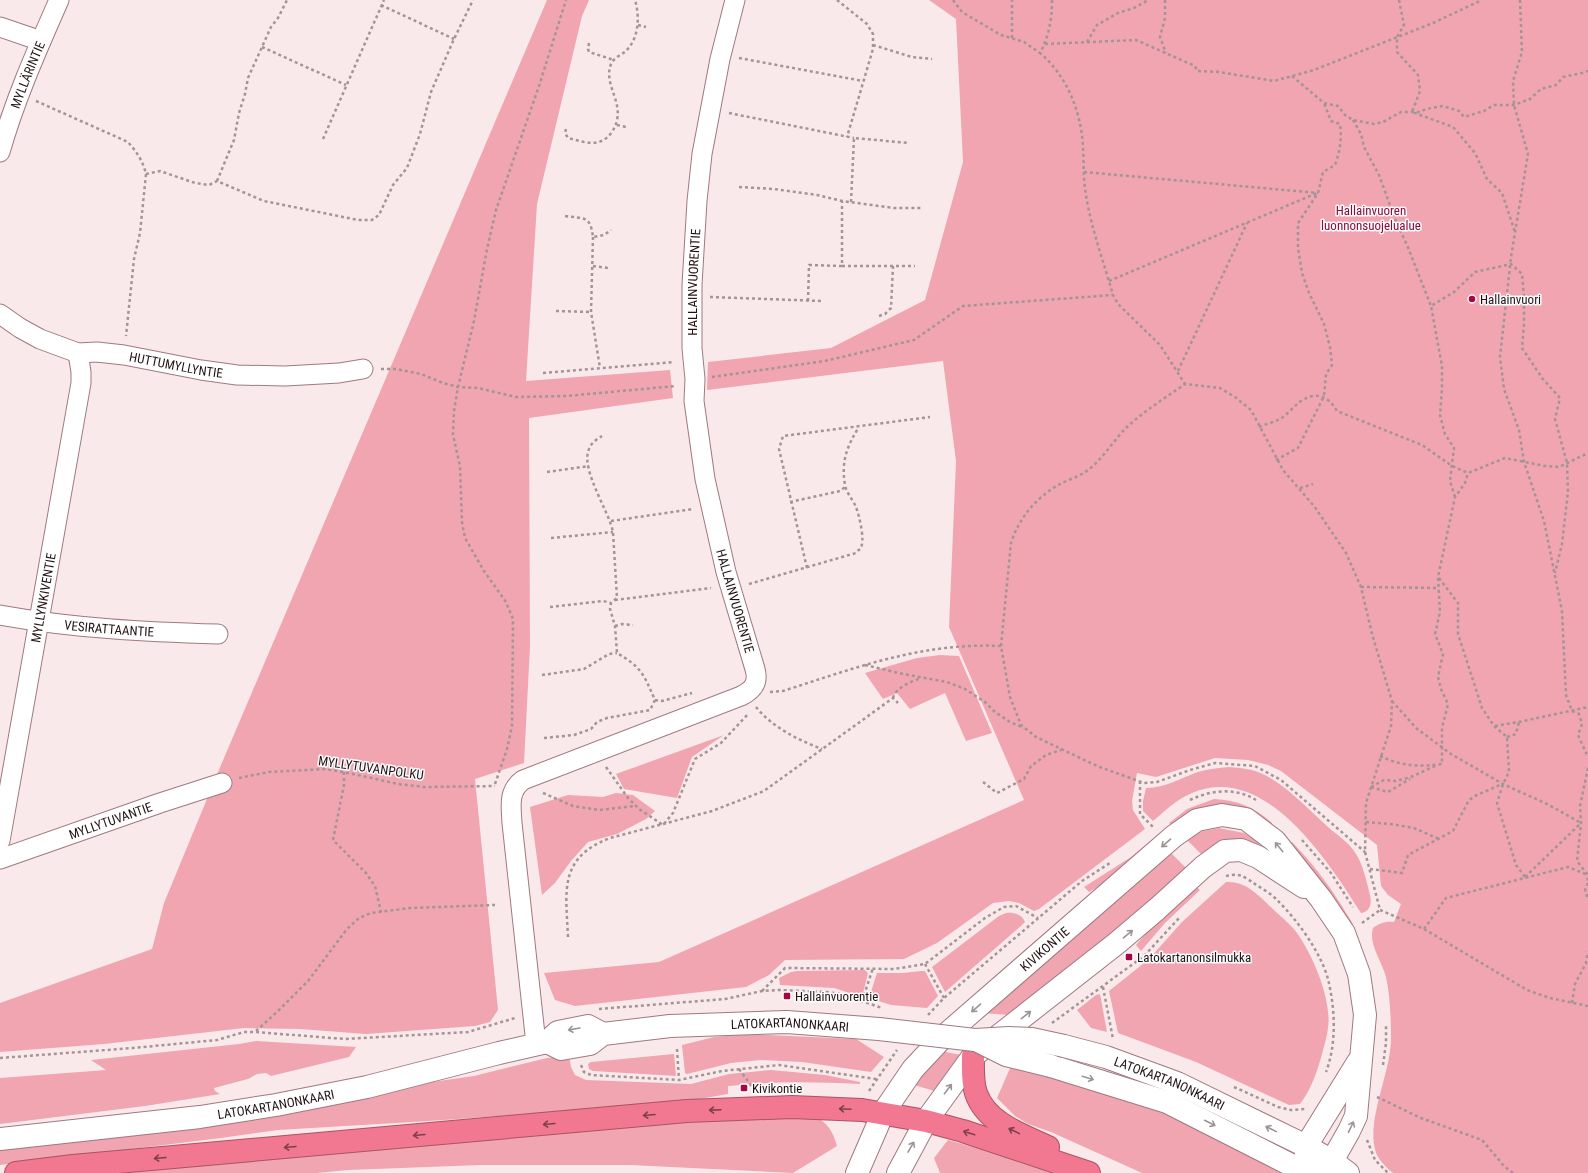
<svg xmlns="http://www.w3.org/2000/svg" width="1588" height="1173" font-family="'Roboto Condensed',sans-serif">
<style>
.green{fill:#f0a5b1}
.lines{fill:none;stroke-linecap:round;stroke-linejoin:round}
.street-casing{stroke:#9f797f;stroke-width:21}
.secondary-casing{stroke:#9f797f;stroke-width:24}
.highway-casing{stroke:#a95465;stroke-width:24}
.path{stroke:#a49496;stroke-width:2.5;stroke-dasharray:3 3;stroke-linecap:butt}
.street{stroke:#fff;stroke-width:19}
.secondary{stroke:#fff;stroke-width:22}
.highway{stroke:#f27790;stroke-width:22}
.secondary-bridge-casing{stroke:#9f797f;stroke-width:24;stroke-linecap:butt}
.secondary-bridge{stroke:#fff;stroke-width:22}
.oneway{stroke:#9b9596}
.oneway2{stroke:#7f404c}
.poi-dot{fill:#a20843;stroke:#fbfbfb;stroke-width:1.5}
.labels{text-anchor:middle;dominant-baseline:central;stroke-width:3;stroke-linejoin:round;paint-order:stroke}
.street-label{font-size:13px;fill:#211315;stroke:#fbfbfb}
.park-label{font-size:13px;fill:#8b0b39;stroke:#fbfbfb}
.poi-label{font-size:13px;fill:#211315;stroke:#fbfbfb;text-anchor:start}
</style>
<rect width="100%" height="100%" fill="#fae9eb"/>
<path class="green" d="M547 0H589L582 16 537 204 526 381 670 370 673 398 529 418 530 646 524 763 475 779 498 1010 490 1022 475 1026 366 1034 300 1029 244 1028 104 1044 0 1052V1003L152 949 164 903 221 765Z
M929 0H1588V1173H1393C1386 1167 1377 1159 1375 1149 1367 1118 1391 1072 1391 1038 1391 1018 1390 996 1386 977 1382 961 1368 944 1373 928 1380 923 1385 921 1394 922L1401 904 1388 895 1381 886 1377 845 1281 771 1268 765 1248 760 1215 758 1156 777 1137 773 1132 801 1133 810 1145 829 1039 909 1034 911 1019 903 1009 901 993 903 937 943 904 959 785 960 769 975 746 987 575 1006 555 1000 544 973 659 962 1024 800 949 627 956 461 943 361 707 390 708 362 831 348 925 300 963 162 956 19Z
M940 655 959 656 992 733 966 741 945 693 910 709 897 693 883 699 865 673 917 658Z
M724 735 692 757 677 798 624 789 616 774Z
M1229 767C1242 768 1253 769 1265 775 1289 788 1308 809 1328 827 1338 836 1349 842 1356 854 1363 865 1366 879 1369 891 1372 901 1372 911 1361 913 1329 863 1265 761 1192 793 1177 799 1165 811 1153 821L1143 811V801L1146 788C1166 788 1180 778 1198 772 1208 769 1219 768 1229 767Z
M616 793 633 795 655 811 646 819 617 834 588 842 571 861 555 883 542 895 530 807 568 795 603 797Z
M1214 799C1237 800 1255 807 1272 823V832L1259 821 1175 829 1169 823 1187 809Z
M1219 828 1244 833 1260 843 1256 848 1203 856 1186 839 1199 832Z
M1154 838 1158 843 1127 870 1089 892 1084 887 1131 857Z
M1292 842C1318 869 1334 892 1353 924L1349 926 1287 847Z
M1171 853 1189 871 1010 1015 980 1013 1141 879Z
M1226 882C1247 881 1259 896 1274 910 1282 918 1293 926 1299 936 1314 958 1332 1001 1328 1028 1327 1037 1324 1046 1322 1054 1317 1072 1311 1090 1300 1104L1289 1105 1196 1062 1118 1033 1109 991 1149 959 1182 922Z
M1195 885 1200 890 1165 923 1141 951 1136 945 1159 918Z
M1006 913C1013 912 1022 914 1025 922L1021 926 945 992 932 967 999 916Z
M865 970 868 973 862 997 834 988 780 985 779 978 791 972 797 971Z
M921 971H925L938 996 927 1008 891 1005 869 998 877 973H903Z
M1100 994 1107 1032 1091 1028 1077 1010 1096 995Z
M748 1034 856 1039 884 1057 871 1072 802 1062 761 1060 731 1063 687 1074 685 1073 682 1045 714 1037Z
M256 1041 356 1047 349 1057 271 1076 266 1073 257 1074 248 1079 214 1088 215 1091 220 1094 145 1106 0 1124V1078L106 1070 91 1060 239 1044Z
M941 1051 966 1056 938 1092 914 1085Z
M674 1054 676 1076 593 1071 589 1069 588 1064 591 1062Z
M569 1055 571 1067 575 1075 586 1080 691 1084 729 1074 771 1070 825 1075 860 1082V1084C816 1082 772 1081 728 1086V1094L672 1104 429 1121 278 1130 221 1138 0 1165V1150L196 1129 254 1119 418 1084 474 1076 547 1058Z
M1011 1066 1049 1075 1145 1105 1217 1135 1289 1173H1142L1051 1132 1028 1124 1015 1116 997 1098Z
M813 1115C827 1122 833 1131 837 1146L793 1173 630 1165H481L348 1170 317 1173H91C332 1152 572 1128 813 1115Z
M948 1140 1066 1173H940L934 1158Z"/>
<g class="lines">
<defs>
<g id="street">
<path d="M0 27 41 41"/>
<path id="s1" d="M0 152C15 99 37 50 59 0"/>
<path id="s2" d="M0 314 20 328 40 339 78 353 97 352 124 355 201 370 237 375 285 376 339 373 363 369"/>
<path id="s3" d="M0 615C72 628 145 632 218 634"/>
<path id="s4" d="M0 841 81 383V372L78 353"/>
<path id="s5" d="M0 859 160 803 222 783"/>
<path id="s6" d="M536 1044 512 823C511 805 508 791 523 780L741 696C753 690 759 683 755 669L726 572 705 479 694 401 695 379 692 348V285L697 201 702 154 720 59 735 0"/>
</g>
<g id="secondary">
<path id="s7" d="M547 1042 561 1049 590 1044 603 1034 670 1026 787 1022 879 1029"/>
<path id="s8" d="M1064 1046 1106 1057 1177 1083 1306 1146 1332 1161 1348 1173"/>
<path d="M1051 1066 1167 1102 1307 1173"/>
<path id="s9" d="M0 1139 200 1117 276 1105 367 1087 499 1053 547 1042 558 1032 588 1026 603 1034"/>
<path d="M1306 1161V1146L1358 1062"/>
<path id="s10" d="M857 1173 883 1113 913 1069 943 1037 1174 836 1197 820 1222 815 1246 819 1275 841 1321 899 1344 933 1359 974 1365 1015 1356 1116 1349 1131 1332 1161 1307 1173"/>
<path d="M898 1173 926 1121 973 1056 1117 943 1157 909 1203 867 1225 851 1241 850 1258 857 1304 887"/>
</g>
<path id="highway" d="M973 1056C973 1068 972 1082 976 1093 986 1123 1022 1135 1048 1147
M16 1173 73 1166 687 1111 792 1107 862 1110 926 1121 963 1131 1089 1173"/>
</defs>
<use href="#street" class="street-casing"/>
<use href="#secondary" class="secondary-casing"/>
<use href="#highway" class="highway-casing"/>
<path class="path" d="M837 0 867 24 873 34V49L847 137
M953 0 962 12 1001 35 1024 42 1040 53
M1052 0C1052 19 1049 36 1040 53 1067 76 1081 111 1083 147 1084 163 1083 179 1086 195 1091 228 1104 263 1113 295L1118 304 1160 345 1185 384
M1165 0V18L1160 37 1166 53
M1399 0 1404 25 1397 37V52L1418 75 1420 91 1412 112 1453 127 1475 153 1487 179 1502 193 1515 232
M1520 0 1522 52 1513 81 1514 105 1528 154 1511 257 1500 357 1504 389 1519 430 1524 462 1544 521 1562 611 1566 695 1572 711 1579 714 1582 724 1578 735 1588 757
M381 5 454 39
M638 25 646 27
M1012 38V0
M1087 42 1097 25 1118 13 1134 8 1145 2 1147 0
M589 43 588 49 589 52 614 60
M1045 44 1136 40 1195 66 1197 71 1219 72 1274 81 1314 70 1433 23 1482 0
M873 45 912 57 932 59
M262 47 346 85
M739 58 863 81
M1292 76 1324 103 1338 106 1345 115 1353 120 1374 124 1383 122 1401 112H1420L1426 109 1443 106 1459 111 1464 117 1484 111 1494 105H1514L1530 99 1541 89 1556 85 1563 77 1582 73 1588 71
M36 101 128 142C136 151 143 161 146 174L140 233 134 259 126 336
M729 113 854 138
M1353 120 1361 134 1364 147 1379 175 1395 219 1407 245 1431 306
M617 125 626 127
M566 129 565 133 568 138C584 142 600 149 612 132 629 105 602 87 611 64 613 59 620 55 625 52 639 39 640 17 635 0
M323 139 384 0
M1084 172 1318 193
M146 174 160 171 195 183 209 185 217 181 264 201 358 220H372L379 215 393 185 407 168 420 134 431 92 454 39 473 0
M217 181 234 140 239 113 245 94 248 78 271 27 278 18 287 0
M739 187 774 189 817 195 842 201 894 208H923
M851 202 854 138 909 143
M565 216C585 219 590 215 593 237L604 235 611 230
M593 237 591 312 600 368
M593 266 608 268
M842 266H915
M1109 281 1317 193
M710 297 822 301
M808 301 809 265 842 266V201
M556 311 591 312
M879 316 885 314 891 308 893 266
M381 369H396L421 374 443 383 458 387 478 388 516 397 566 396 676 386
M1178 371 1247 223
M543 373 674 362
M712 377 825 361 914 340 963 306 1113 295
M1259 427C1266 424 1274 422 1280 419 1288 414 1294 406 1301 401 1317 391 1328 396 1337 411L1422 445 1452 466 1468 473 1505 458 1545 466 1559 467 1588 453
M1276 460 1298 448 1324 396 1326 374 1332 365 1330 347 1324 324 1309 293 1302 273 1298 248V223L1318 193 1323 172 1335 165C1340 151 1342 138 1340 124L1331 121 1324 103
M547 472 589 466
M1300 488 1313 484
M1455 497 1450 481 1454 448 1445 434 1440 415 1442 388V366L1431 306 1454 292 1475 272 1511 264 1522 274 1524 296V324L1522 348 1542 378 1560 398 1555 419 1567 463 1568 492 1562 544 1555 573
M790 502 840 491 845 487
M611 521 693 509
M551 538 613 532
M807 568 779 449 783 436 930 417
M1439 578 1458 603V634L1482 708 1494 726 1507 737 1509 772 1503 784 1497 803 1516 865 1525 877
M749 584 856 553C857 551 859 550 860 549 866 542 859 515 856 507 853 500 846 492 845 485 841 461 847 446 859 427
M1361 587 1439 588
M615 600 711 588
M550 607 603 601 611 603
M615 626 622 624 633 625
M1001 646 1011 543C1019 518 1035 499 1058 485 1067 480 1079 477 1088 470 1101 461 1114 440 1126 428 1144 411 1165 398 1185 384L1220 388 1235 397 1251 410 1283 470 1314 506 1346 553 1361 587 1372 634 1392 701 1391 726 1366 803 1365 852 1380 910
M865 665 903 674 947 682 965 689 985 702 995 712 1010 722 1024 728
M542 675 584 669 609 654 617 653
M770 692 783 691C855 668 923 642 1001 646L1010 697 1021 725 1036 737 1097 766 1144 783 1157 782 1190 770 1215 763 1255 766 1281 780 1365 852
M893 698C896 687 911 682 921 678
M655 700 662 701 692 693
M1392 701 1416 728 1451 754 1503 784 1549 805 1581 823
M756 707C772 727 798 740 822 749
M1495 726 1519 722 1588 707
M1507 737 1516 734 1519 722
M544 738 574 735 591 729 597 722 607 718 650 710 655 700C643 673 642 668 617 653L615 626 610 609 611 603 617 598 613 532C609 511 580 469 589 449 591 443 597 439 602 436
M1380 756C1400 766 1420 767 1442 764V728L1448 704 1441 689 1438 677 1443 654 1435 634 1440 612 1438 577 1455 497 1465 483 1468 473
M606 767 628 798 639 809 663 825 673 813 695 759 721 743 749 713
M1588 768 1580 806 1581 823 1577 861 1587 874 1588 881
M344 772V785L333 840 366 873 375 886 381 912
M239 778 269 772 326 769 358 775 398 784 425 787 495 786
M1140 781V814L1153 827
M983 782 997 793 1024 779 1031 766 1046 755 1061 750
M495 784 507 749 512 726 513 619 506 602 484 571 465 538 462 522 460 466 453 435 454 411 458 387 474 321 487 249 496 210 539 86 566 0
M1371 787 1384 780 1396 781 1411 777 1435 766
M1371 787 1388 792 1410 779
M543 793 573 806 599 810 635 806
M1190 800C1211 790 1235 787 1256 800
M1366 822 1391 824 1414 828 1439 839
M1302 840 1331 873 1353 907
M1370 869 1402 873 1408 855 1453 831 1469 800 1475 796 1502 784
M1226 876C1231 875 1237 874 1242 876 1245 877 1249 880 1252 882 1261 888 1272 894 1279 902 1298 921 1321 953 1328 979 1335 1008 1337 1043 1326 1072
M1525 877 1580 824
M1588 883 1585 890 1588 899
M1380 910 1424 929 1527 990 1550 998 1588 1006
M1362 923 1380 910
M1424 929 1446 898 1568 867 1588 875
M568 937C566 891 558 858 610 838L712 811 764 791 893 698 898 703
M925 964 944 998
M1103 987 1113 1039
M762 991 785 968 894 969 925 964 985 918 1004 907 1016 906 1038 918
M862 1001 873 968
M1572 1003 1575 984 1586 963 1588 952
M599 1009 725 999 762 991 778 990 827 992 841 994 882 1008
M928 1015 944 998 1082 881 1110 863
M1052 1023 1144 956 1180 917
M256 1031 277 1012 308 981 347 929 359 918 371 913 410 908 495 905
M677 1049 679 1080
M0 1058 133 1048 217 1040 244 1032H255L345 1039 468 1032 515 1018
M581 1065 584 1072 591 1075 679 1080 722 1071 779 1065 876 1079
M1383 1065 1386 1043V1026
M739 1069 753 1088
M1234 1087 1278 1107 1291 1110 1306 1109
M869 1091 897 1050
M1377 1097 1421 1118 1482 1140 1504 1166 1513 1173
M1367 1140 1375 1160 1388 1173"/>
<use href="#street" class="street"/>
<use href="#secondary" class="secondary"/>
<use href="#highway" class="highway"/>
<defs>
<path id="secondary-bridge" d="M879 1029 975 1040 1009 1038 1032 1039 1064 1046
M976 1040 1006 1055 1051 1066"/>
</defs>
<use href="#secondary-bridge" class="secondary-bridge-casing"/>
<use href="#secondary-bridge" class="secondary-bridge"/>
</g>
<defs><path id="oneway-shaft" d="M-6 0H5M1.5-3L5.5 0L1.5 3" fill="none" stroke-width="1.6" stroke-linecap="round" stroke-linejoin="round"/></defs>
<g class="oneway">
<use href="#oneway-shaft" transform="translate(1166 843) rotate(139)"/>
<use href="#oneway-shaft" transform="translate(1279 847) rotate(-129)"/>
<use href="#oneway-shaft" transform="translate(1128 934) rotate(-40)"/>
<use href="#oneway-shaft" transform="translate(976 1008) rotate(139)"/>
<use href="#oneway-shaft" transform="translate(1026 1015) rotate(-38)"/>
<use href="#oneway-shaft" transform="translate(574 1029) rotate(170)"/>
<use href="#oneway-shaft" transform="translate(1088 1078) rotate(17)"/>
<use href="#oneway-shaft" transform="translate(948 1089) rotate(-53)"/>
<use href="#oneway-shaft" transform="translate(1210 1123) rotate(27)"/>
<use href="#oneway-shaft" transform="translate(1351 1127) rotate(-65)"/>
<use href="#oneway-shaft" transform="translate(1271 1129) rotate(-154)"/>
<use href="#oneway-shaft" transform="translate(911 1147) rotate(-60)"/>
</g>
<g class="oneway2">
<use href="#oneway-shaft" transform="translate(845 1109) rotate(-177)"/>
<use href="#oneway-shaft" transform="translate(715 1110) rotate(178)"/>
<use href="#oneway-shaft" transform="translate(649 1115) rotate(175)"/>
<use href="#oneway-shaft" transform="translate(549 1124) rotate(175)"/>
<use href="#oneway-shaft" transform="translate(1014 1131) rotate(-154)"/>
<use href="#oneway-shaft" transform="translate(969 1133) rotate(-162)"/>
<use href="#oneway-shaft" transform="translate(419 1135) rotate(175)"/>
<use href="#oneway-shaft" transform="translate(290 1147) rotate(175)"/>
<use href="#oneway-shaft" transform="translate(160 1158) rotate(175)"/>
</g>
<g class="poi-dot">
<circle cx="1472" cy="299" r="4"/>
<rect x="1125" y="953" width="8" height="8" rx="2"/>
<rect x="783" y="992" width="8" height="8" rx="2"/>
<rect x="740" y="1084" width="8" height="8" rx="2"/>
</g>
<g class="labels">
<g class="street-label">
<text stroke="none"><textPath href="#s1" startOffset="82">MYLLÄRINTIE</textPath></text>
<text stroke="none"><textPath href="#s6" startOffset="931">HALLAINVUORENTIE</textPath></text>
<text stroke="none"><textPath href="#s2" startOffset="187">HUTTUMYLLYNTIE</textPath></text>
<text stroke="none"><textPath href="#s4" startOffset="247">MYLLYNKIVENTIE</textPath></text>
<text transform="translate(735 601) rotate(74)">HALLAINVUORENTIE</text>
<text stroke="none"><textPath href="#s3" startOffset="110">VESIRATTAANTIE</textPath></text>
<text transform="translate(371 768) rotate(8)">MYLLYTUVANPOLKU</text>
<text stroke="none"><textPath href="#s5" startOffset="117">MYLLYTUVANTIE</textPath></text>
<text stroke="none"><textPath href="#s10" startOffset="297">KIVIKONTIE</textPath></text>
<text stroke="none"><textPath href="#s7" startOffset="249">LATOKARTANONKAARI</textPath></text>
<text stroke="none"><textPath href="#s8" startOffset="112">LATOKARTANONKAARI</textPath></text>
<text stroke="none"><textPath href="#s9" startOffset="278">LATOKARTANONKAARI</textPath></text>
</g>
<g class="park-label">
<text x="1371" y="210">Hallainvuoren<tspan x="1371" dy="15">luonnonsuojelualue</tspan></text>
</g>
<g class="poi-label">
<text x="1480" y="299">Hallainvuori</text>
<text x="1137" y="957">Latokartanonsilmukka</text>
<text x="795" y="996">Hallainvuorentie</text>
<text x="752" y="1088">Kivikontie</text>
</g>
</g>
</svg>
